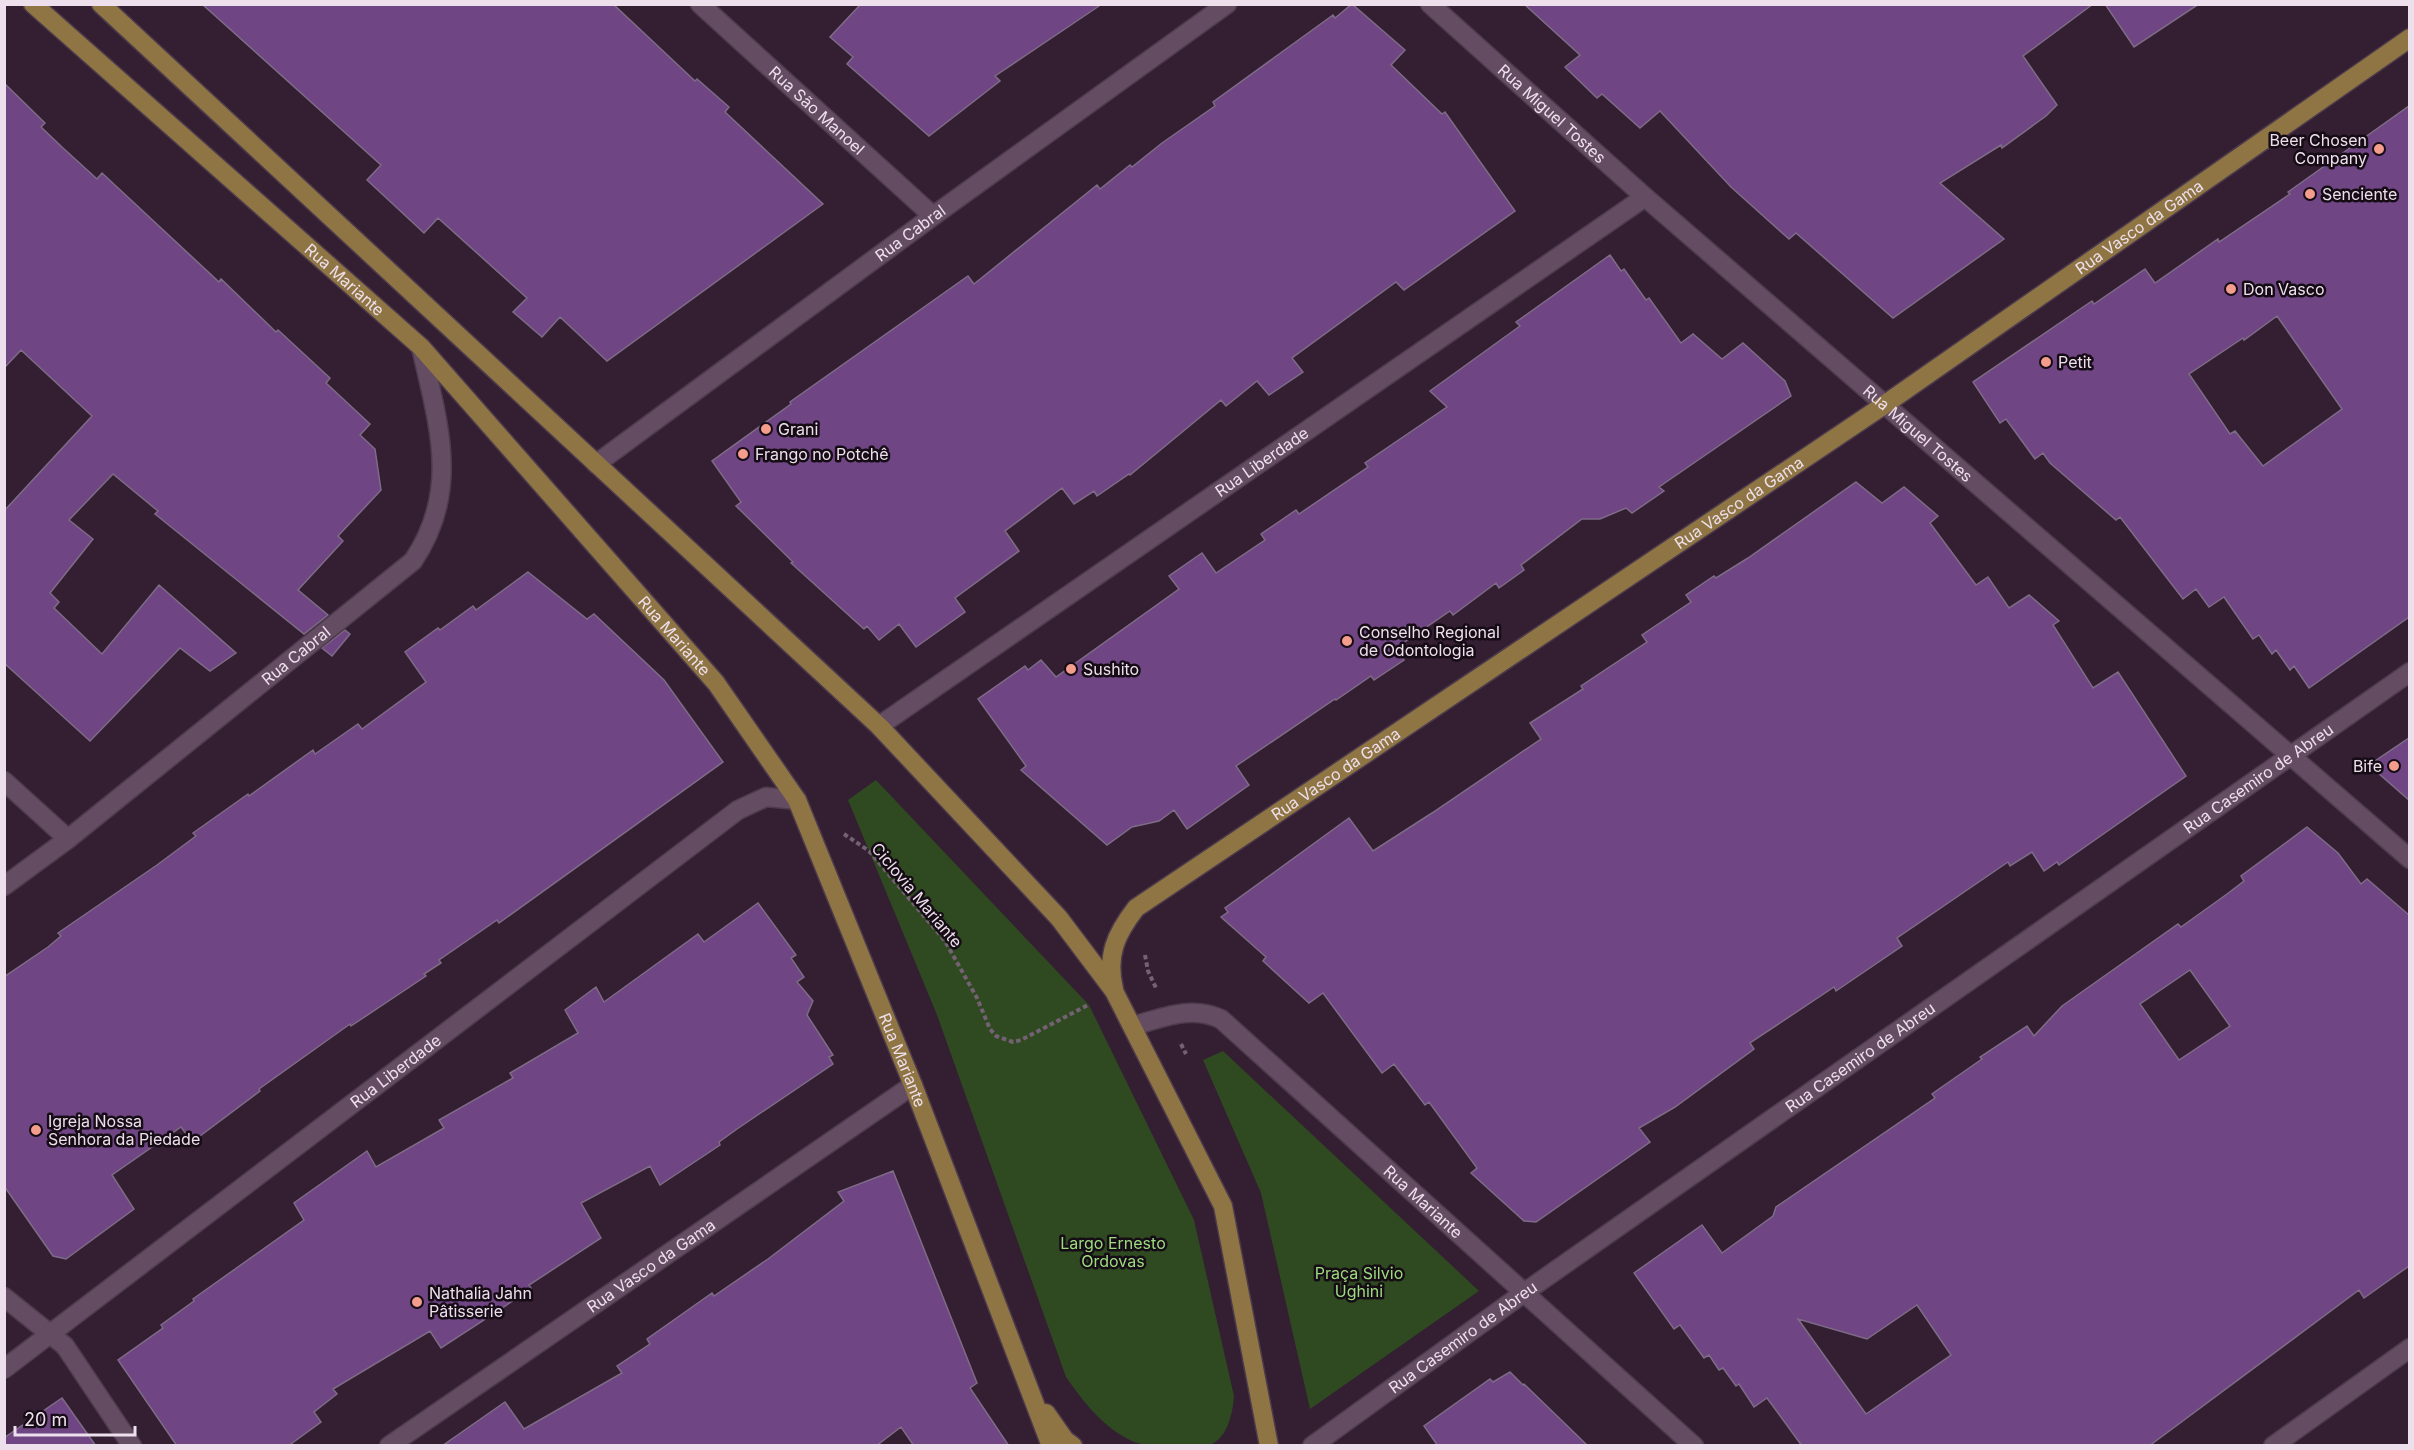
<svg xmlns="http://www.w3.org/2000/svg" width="2414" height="1450" font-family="Inter,sans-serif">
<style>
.green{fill:#2f4a21}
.building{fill:#6f4583;stroke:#7e6c87;stroke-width:1.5;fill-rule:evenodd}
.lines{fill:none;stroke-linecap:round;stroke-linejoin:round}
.minor-casing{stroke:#4d3b4c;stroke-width:21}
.major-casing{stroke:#4d3b4c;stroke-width:21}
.path{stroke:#746173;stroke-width:4;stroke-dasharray:4.5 3;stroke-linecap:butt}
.minor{stroke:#644c63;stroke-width:18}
.major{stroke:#8e7543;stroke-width:18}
.poi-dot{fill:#f49d8d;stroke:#150c15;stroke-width:2}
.labels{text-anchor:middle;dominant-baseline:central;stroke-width:5;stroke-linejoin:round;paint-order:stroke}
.street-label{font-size:16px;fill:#eedfec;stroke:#150c15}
.poi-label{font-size:16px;fill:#eedfec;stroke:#150c15;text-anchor:start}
.park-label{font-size:16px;fill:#9cdb7e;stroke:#150c15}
</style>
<rect width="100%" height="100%" fill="#331e32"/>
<path class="green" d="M876 780 1089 1005 1194 1220 1234 1396C1233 1413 1227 1442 1206 1446 1196 1447 1184 1446 1174 1446 1158 1446 1142 1447 1128 1439 1101 1425 1083 1401 1066 1377L937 1015 848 800Z
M1223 1051 1479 1291 1310 1409 1261 1193 1203 1060Z"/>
<path class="building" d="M202 4H613L695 81 697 79 729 107 725 112 823 204 607 361 560 317 542 337 513 312 527 298 438 218 424 233 367 180 381 165Z
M1102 4 995 76 1000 81 929 136 847 64 853 57 830 37 860 5Z
M1352 4 1405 50 1391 65 1442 114 1445 112 1515 211 1404 290 1396 282 1292 358 1303 372 1269 395 1257 381 1226 406 1221 400 1130 475 1129 474 1097 496 1094 491 1074 504 1062 488 1005 531 1019 551 955 598 965 612 916 647 899 624 879 640 867 626 864 629 791 563 793 562 736 506 741 502 712 461 791 404 790 402 968 276 974 284 1097 185 1100 189 1130 165 1132 167 1162 143 1215 106 1213 102 1333 15 1335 18Z
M1524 4H2093L2023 56 2057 105 2046 116 2002 148 2001 145 1940 183 2004 239 1893 318 1796 233 1789 239 1731 187 1660 111 1640 128 1602 94 1597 98 1565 67 1580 55Z
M2105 4H2199L2134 47Z
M4 83 45 123 41 127 63 148 97 179 102 173 219 282 221 279 276 332 278 330 330 378 326 383 370 424 360 435 375 449 381 490 338 536 343 541 298 590 328 615 304 634 155 514 158 511 113 474 69 520 93 539 50 593 59 602 54 608 102 654 159 585 236 653 210 671 180 648 90 741 4 663V511L92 416 21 350 4 368Z
M2409 106V617L2309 688 2294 666 2290 670 2276 650 2272 654 2259 635 2253 639 2224 597 2209 607 2196 589 2183 599 2120 517 2116 520 2050 463 2043 453 2035 459 2006 419 2000 423 1973 382 2092 301 2094 304 2145 269 2155 283 2218 239 2219 242 2290 194 2288 192ZM2277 316 2342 409 2263 466 2235 431 2230 434 2189 374 2243 338 2244 340Z
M1610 255 1621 271 1624 269 1646 300 1649 298 1681 343 1693 334 1722 359 1743 343 1785 381 1791 396 1659 487 1664 491 1632 513 1626 508 1600 519H1582L1521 565 1524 570 1499 588 1496 583 1453 615 1450 611 1396 648 1404 660 1374 680 1371 676 1336 700 1335 699 1236 766 1249 785 1187 829 1174 810 1159 821 1132 827 1107 845 1021 770 1026 766 978 699 1025 666 1028 670 1041 660 1056 677 1179 589 1169 576 1202 553 1216 573 1265 540 1261 534 1296 510 1299 514 1368 467 1365 463 1447 407 1430 391 1520 326 1516 322Z
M1856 482 1882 503 1904 487 1938 516 1930 523 1976 585 1988 577 2009 608 2029 595 2059 621 2053 625 2093 688 2118 672 2186 776 2059 865 2057 862 2044 871 2032 852 2010 866 2008 862 1897 938 1902 946 1836 991 1834 987 1750 1043 1754 1049 1675 1107 1639 1128 1650 1142 1536 1222 1524 1221 1471 1173 1477 1168 1429 1102 1425 1105 1394 1064 1382 1073 1323 993 1309 1003 1263 961 1266 957 1221 917 1228 912 1225 908 1349 818 1373 851 1432 813 1541 739 1530 723 1583 689 1581 686 1647 642 1642 635 1691 602 1686 595 1714 576 1716 578 1748 558Z
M528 572 587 619 594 614 664 680 723 762 499 923 497 920 439 960 441 963 424 974 426 976 351 1026 350 1024 259 1089 260 1091 192 1142 181 1127 112 1175 134 1209 66 1259 53 1256 4 1186V977L48 947 61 936 58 933 157 865 196 836 193 833 248 794 249 796 313 750 315 754 358 724 362 729 426 682 405 652 438 628 440 630 473 606 476 610Z
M345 630 350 634 332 656 322 648Z
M2409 738V800L2369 765Z
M2307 827 2338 853 2361 884 2367 879 2409 915V1266L2364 1298 2359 1290 2149 1446H1802L1767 1398 1754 1407 1739 1384 1736 1386 1723 1368 1719 1370 1709 1355 1704 1358 1680 1325 1674 1329 1634 1273 1702 1225 1722 1253 1773 1216 1776 1207 1935 1098 1932 1094 1982 1059 1980 1057 2027 1026 2034 1036 2062 1006 2178 924 2181 927 2227 894 2244 881 2241 876ZM2190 970 2230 1026 2179 1060 2140 1004ZM1917 1305 1951 1355 1866 1414 1798 1319 1867 1339Z
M758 903 796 955 791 958 804 977 797 982 813 1001 807 1015 833 1055 829 1057 833 1064 737 1129 719 1142 720 1145 660 1185 650 1166 581 1203 601 1238 529 1285 531 1288 501 1309 441 1348 430 1331 333 1389 337 1394 314 1412 321 1422 288 1446H177L118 1360 163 1328 161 1325 194 1301 193 1299 304 1220 294 1203 367 1151 376 1167 444 1128 439 1120 513 1078 510 1073 578 1033 565 1010 596 987 604 1002 698 934 704 942Z
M893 1171 977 1383 970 1388 1009 1446H914L901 1427 876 1446H442L505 1402 524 1429 622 1373 617 1366 650 1344 647 1339 712 1293 714 1296 768 1259 844 1201 838 1192Z
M1510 1372 1523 1385 1524 1384 1588 1446H1438L1424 1426 1490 1379 1493 1382Z
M62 1398 96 1446H4V1438Z"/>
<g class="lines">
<defs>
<g id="minor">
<path id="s1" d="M700 4 933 216"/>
<path id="s2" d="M1430 4 1645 197 2410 859"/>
<path id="s3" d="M596 464 933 216 1227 4"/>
<path id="s4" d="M879 726 1645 197"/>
<path d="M4 781 68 839"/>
<path id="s5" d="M4 886 68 839 413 561C461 490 438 424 421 347"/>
<path id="s6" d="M1132 1026C1164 1018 1189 1005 1221 1019L1694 1446"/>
<path d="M4 1297 65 1346 132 1446"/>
<path id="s7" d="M4 1369 738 810 766 797 797 800"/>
<path id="s8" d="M389 1446 913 1085"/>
<path id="s9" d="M1312 1446 1525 1292 2410 672"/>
<path d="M2273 1446 2410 1348"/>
</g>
<g id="major">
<path id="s10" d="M33 4 421 347 716 683 797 800 913 1085 1051 1446"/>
<path d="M101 4 879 726 1059 918 1114 991 1223 1206 1269 1446"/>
<path id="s11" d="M1114 989C1106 955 1116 934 1136 908L1884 405 2410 38"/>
<path d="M1046 1413 1065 1440 1073 1446"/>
</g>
</defs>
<use href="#minor" class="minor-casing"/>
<use href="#major" class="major-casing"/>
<path class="path" d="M844 834 869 851 945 941 977 998 990 1029 996 1036 1013 1042 1021 1040 1088 1005
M1145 955 1148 971 1156 988
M1181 1044 1186 1054"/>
<use href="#minor" class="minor"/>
<use href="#major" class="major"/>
</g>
<g class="poi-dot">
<circle cx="2379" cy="149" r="6"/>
<circle cx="2310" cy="194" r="6"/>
<circle cx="2231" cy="289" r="6"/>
<circle cx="2046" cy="362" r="6"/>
<circle cx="766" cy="429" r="6"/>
<circle cx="743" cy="454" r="6"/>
<circle cx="1347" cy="641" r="6"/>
<circle cx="1071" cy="669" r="6"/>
<circle cx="2394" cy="766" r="6"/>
<circle cx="36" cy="1130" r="6"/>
<circle cx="417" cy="1302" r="6"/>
</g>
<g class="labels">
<g class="street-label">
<text stroke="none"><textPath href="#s1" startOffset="158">Rua São Manoel</textPath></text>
<text stroke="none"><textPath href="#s2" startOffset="164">Rua Miguel Tostes</textPath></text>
<text stroke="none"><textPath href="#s11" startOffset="1300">Rua Vasco da Gama</textPath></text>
<text stroke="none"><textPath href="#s3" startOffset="390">Rua Cabral</textPath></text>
<text stroke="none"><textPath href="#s10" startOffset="416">Rua Mariante</textPath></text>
<text stroke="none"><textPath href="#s2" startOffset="650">Rua Miguel Tostes</textPath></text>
<text stroke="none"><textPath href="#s4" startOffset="465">Rua Liberdade</textPath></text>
<text stroke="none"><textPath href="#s11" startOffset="814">Rua Vasco da Gama</textPath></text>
<text stroke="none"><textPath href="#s10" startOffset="902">Rua Mariante</textPath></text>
<text stroke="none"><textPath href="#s5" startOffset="372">Rua Cabral</textPath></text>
<text stroke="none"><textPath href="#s11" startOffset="328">Rua Vasco da Gama</textPath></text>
<text stroke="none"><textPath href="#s9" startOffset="1158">Rua Casemiro de Abreu</textPath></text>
<text transform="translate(917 895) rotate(50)">Ciclovia Mariante</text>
<text stroke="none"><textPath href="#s9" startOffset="672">Rua Casemiro de Abreu</textPath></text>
<text stroke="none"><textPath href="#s10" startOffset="1388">Rua Mariante</textPath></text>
<text stroke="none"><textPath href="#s7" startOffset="492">Rua Liberdade</textPath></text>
<text stroke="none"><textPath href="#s6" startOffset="364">Rua Mariante</textPath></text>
<text stroke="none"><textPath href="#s8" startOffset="318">Rua Vasco da Gama</textPath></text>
<text stroke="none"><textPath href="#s9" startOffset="186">Rua Casemiro de Abreu</textPath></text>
</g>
<g class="poi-label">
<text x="2367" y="140" text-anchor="end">Beer Chosen<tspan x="2367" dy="18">Company</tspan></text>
<text x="2322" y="194">Senciente</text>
<text x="2243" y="289">Don Vasco</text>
<text x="2058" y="362">Petit</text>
<text x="778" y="429">Grani</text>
<text x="755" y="454">Frango no Potchê</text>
<text x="1359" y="632">Conselho Regional<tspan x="1359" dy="18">de Odontologia</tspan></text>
<text x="1083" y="669">Sushito</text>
<text x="2382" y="766" text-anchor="end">Bife</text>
<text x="48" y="1121">Igreja Nossa<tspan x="48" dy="18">Senhora da Piedade</tspan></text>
<text x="429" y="1293">Nathalia Jahn<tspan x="429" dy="18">Pâtisserie</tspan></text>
</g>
<g class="park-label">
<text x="1113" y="1243">Largo Ernesto<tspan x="1113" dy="18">Ordovas</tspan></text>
<text x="1359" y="1273">Praça Silvio<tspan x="1359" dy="18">Ughini</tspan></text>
</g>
</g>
<rect width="2414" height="1450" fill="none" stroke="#eedfec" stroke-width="12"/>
<path d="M15 1426v9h120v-9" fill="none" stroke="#eedfec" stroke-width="3"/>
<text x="24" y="1426" font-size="18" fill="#eedfec" stroke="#150c15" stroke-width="4.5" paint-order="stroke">20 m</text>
</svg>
